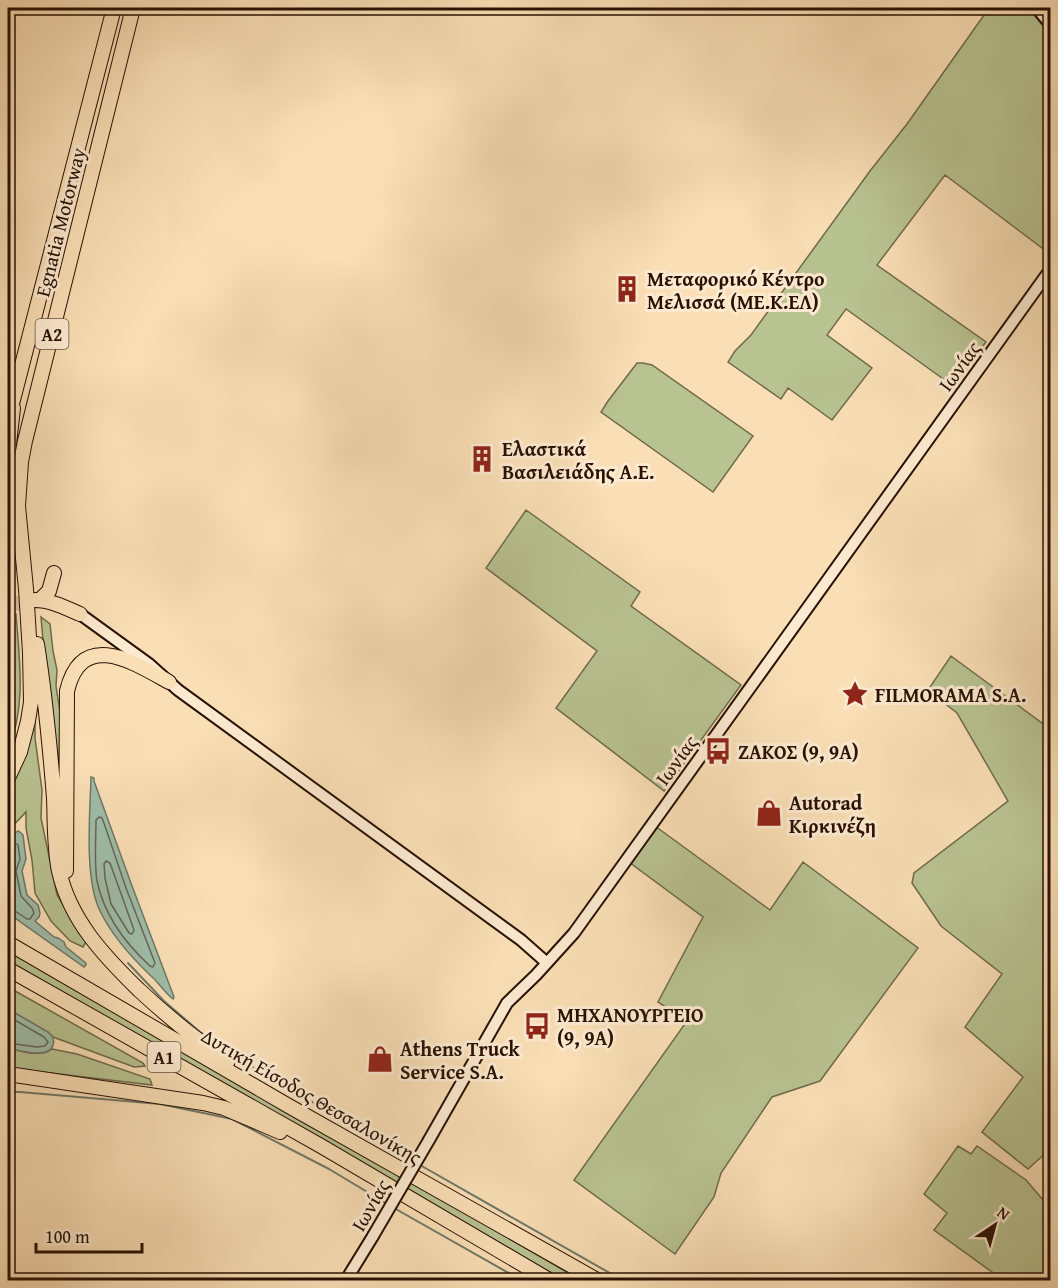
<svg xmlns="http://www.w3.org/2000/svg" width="1058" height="1288" font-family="'Gentium Book Plus',serif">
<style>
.green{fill:#b9c392;stroke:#706a4a;stroke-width:1.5}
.water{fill:#9fbda9;stroke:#6f7867;stroke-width:1.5}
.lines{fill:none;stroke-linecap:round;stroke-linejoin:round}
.shore{stroke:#646656;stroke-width:1.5}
.stream{stroke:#6f7867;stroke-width:2}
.highway-tunnel{stroke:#dac09b;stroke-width:14;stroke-dasharray:14 7;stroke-linecap:butt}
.secondary-casing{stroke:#281003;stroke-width:14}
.highway-casing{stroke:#281003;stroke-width:16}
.secondary{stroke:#fcead0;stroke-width:10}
.highway{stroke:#fadfb6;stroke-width:14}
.secondary-bridge-casing{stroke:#281003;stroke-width:14;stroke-linecap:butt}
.secondary-bridge{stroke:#fcead0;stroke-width:10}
.labels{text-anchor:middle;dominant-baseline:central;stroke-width:6;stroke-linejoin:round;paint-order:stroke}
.shield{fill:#fcead0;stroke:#685140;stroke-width:1.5}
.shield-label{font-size:18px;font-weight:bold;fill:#281003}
.street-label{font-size:20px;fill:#281003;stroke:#fcead0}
.poi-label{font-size:20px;font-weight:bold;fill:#281003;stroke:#fcead0;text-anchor:start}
</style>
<rect width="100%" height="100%" fill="#fadfb6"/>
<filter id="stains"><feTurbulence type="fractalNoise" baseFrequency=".00333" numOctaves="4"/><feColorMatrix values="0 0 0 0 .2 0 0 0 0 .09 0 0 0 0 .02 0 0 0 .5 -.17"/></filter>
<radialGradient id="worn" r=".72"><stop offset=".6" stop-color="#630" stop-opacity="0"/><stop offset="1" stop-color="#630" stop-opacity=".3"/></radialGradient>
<path class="green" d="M989 8H1028L1050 34V114L1046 120 1050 124V254L945 175 877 265 986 342 953 386 846 309 827 335 872 368 832 420 788 388 781 399 728 362 735 351 751 335 870 171 907 124Z
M637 363H643L652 365 753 436 713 492 601 412 608 401Z
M526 510 640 592 631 606 741 685 664 791 556 708 597 651 486 568Z
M13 614H16C20 667 26 702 8 754V617Z
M41 617 50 624 53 651 57 670 56 686 60 712 59 777 56 790Z
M951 656 1050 729V1149L1028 1169 982 1132 1023 1077 965 1027 1002 974 941 926 912 883 914 873 1008 801 957 713 928 690Z
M31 718 35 720V738L42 790 41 818 57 895 86 942 83 947 70 941 51 921 35 893 32 860 26 828V812L8 831V788L23 758Z
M655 826 770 910 803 862 918 948 820 1081 772 1097 721 1173 714 1197 675 1254 574 1180 687 1021 658 1002 703 917 629 862Z
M8 949 409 1180 580 1280H564L8 961Z
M8 987 143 1063 145 1066 134 1067 53 1037 48 1032 8 1009Z
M8 1048C21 1051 40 1058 52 1049L77 1054 150 1079 152 1085 8 1068Z
M958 1146 971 1154 977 1146 1026 1180 1050 1208V1280H1003L934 1230 947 1213 924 1194Z"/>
<path class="water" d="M91 777 94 778V781L132 886 174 997 173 999C165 993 159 983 151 976 130 956 112 936 100 911 84 878 90 814 91 777Z
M18 831 20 832 23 835 26 859 22 871 27 895 38 905 40 913 39 917 35 921 54 937 58 938 64 942 66 947 86 963V965L84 967 8 913V841L15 833Z
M8 1009 48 1032C52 1036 55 1039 53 1045 50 1060 18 1050 8 1048Z"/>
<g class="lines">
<path class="shore" d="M99 817 102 818 105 826 126 888 155 963 153 967 150 966C125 943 104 915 97 881 94 861 96 840 96 820Z
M8 845 15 843 18 845 20 859 16 871 21 896 32 908 34 913 30 919H27L12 909H8
M106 861 110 863 134 930 132 934 129 933 111 904 105 878 104 864Z
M8 1016 44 1037 48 1042 45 1046 37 1047 8 1043"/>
<path class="stream" d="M128 963 164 1001 200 1032 247 1064 412 1160
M8 1092H20L160 1104 232 1119 329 1169 389 1205
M420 1165 622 1280
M394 1208 521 1280"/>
<path class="highway-tunnel" d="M8 605 35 600"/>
<defs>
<path id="secondary" d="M1037 8 1050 24
M80 614 149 664 178 690 521 940 547 963
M429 1140 507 1003 536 975 574 933 1050 270
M346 1280 373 1236"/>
<path id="highway" d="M8 416 13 400 114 8
M8 453 13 408
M35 600C51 600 66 608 80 614
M40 600 49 591 54 573
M37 644C45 695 50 747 54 798 55 822 54 847 59 871 70 920 104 956 139 990 167 1016 196 1040 228 1061
M8 778 20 752 28 721 31 702 30 653 26 589 18 506 21 462 25 441 133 8
M66 871 67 691C82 629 133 662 169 682
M8 943 287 1105 597 1280
M8 969 321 1146 549 1280
M8 1074 203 1103 224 1108 280 1132"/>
</defs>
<use href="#secondary" class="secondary-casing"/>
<use href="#highway" class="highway-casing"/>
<use href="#secondary" class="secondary"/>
<use href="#highway" class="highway"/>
<defs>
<path id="secondary-bridge" d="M373 1236 429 1140"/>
</defs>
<use href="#secondary-bridge" class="secondary-bridge-casing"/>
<use href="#secondary-bridge" class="secondary-bridge"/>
</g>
<defs>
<symbol id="building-bare" viewBox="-9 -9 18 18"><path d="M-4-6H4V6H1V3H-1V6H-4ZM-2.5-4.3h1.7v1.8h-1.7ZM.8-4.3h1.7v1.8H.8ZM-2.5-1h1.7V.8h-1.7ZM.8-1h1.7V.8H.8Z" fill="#8f2418" stroke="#fcead0" stroke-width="2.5" paint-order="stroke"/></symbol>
<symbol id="sight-bare" viewBox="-9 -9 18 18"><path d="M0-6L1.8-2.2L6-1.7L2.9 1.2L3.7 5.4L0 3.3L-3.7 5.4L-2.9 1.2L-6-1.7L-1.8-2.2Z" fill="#8f2418" stroke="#fcead0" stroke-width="2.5" paint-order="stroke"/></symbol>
<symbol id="bus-bare" viewBox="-9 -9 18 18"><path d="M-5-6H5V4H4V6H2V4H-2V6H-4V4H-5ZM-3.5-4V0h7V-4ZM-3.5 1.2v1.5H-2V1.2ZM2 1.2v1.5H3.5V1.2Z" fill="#8f2418" stroke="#fcead0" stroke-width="2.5" paint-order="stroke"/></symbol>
<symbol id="shop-bare" viewBox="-9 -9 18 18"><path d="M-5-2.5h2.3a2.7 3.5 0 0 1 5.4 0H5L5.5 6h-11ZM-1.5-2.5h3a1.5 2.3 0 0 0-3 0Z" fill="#8f2418" stroke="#fcead0" stroke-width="2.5" paint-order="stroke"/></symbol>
</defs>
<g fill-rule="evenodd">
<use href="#building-bare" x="608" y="270" width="38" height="38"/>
<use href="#building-bare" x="463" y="440" width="38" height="38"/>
<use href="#sight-bare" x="836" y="675" width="38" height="38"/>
<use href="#bus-bare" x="699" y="732" width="38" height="38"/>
<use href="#shop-bare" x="750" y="794" width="38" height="38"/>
<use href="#bus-bare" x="518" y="1007" width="38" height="38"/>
<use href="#shop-bare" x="361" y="1040" width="38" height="38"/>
</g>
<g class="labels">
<g class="shield">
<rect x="35.5" y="319" width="33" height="30" rx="4.5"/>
<rect x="147.5" y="1042" width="33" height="30" rx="4.5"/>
</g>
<g class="shield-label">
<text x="52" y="334">Α2</text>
<text x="164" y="1057">Α1</text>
</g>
<g class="street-label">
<text transform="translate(60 222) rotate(-76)">Egnatia Motorway</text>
<text transform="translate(959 366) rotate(-54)">Ιωνίας</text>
<text transform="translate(676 760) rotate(-54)">Ιωνίας</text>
<text transform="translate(312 1096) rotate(30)">Δυτική Είσοδος Θεσσαλονίκης</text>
<text transform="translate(370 1205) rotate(-60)">Ιωνίας</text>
</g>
<g class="poi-label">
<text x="647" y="278">Μεταφορικό Κέντρο<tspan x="647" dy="23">Μελισσά (ΜΕ.Κ.ΕΛ)</tspan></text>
<text x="502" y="448">Ελαστικά<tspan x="502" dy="23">Βασιλειάδης Α.Ε.</tspan></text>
<text x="875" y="694">FILMORAMA S.A.</text>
<text x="738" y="751">ΖΑΚΟΣ (9, 9Α)</text>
<text x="789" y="802">Autorad<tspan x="789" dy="23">Κιρκινέζη</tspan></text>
<text x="557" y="1014">ΜΗΧΑΝΟΥΡΓΕΙΟ<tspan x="557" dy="23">(9, 9Α)</tspan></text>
<text x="400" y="1048">Athens Truck<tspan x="400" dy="23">Service S.A.</tspan></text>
</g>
</g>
<rect width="1058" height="1288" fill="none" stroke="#fadfb6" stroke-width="30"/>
<rect x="9" y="9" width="1040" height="1270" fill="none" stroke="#281003" stroke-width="3"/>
<rect x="15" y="15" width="1028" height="1258" fill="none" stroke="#281003" stroke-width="1.5"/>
<g transform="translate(995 1225) rotate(36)" stroke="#fcead0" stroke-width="4.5" paint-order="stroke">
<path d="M0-4.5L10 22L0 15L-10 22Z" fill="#281003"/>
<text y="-9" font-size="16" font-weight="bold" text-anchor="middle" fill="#281003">N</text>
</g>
<path d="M36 1243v9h106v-9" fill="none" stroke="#281003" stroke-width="3"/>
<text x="45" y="1243" font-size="18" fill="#281003" stroke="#fcead0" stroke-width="4.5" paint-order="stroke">100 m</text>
<rect width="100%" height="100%" filter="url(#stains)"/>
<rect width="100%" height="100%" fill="url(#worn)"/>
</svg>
